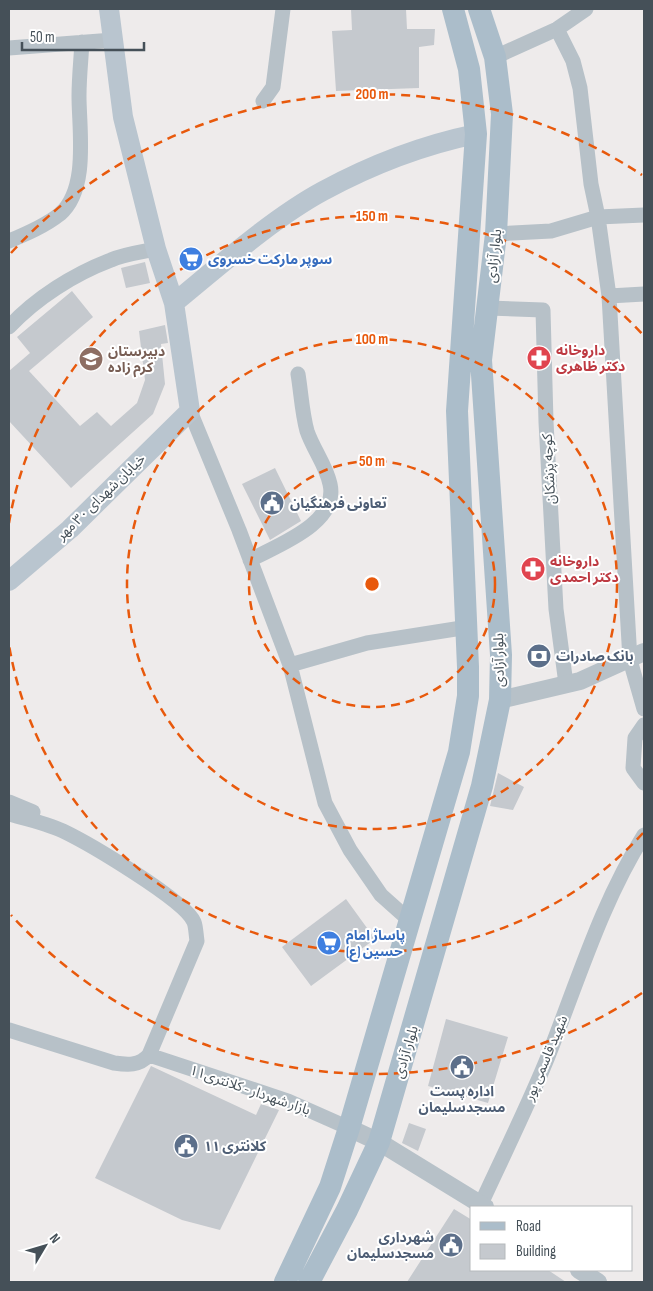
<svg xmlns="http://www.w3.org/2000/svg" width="653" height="1291" font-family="'Sofia Sans Condensed','Noto Sans Arabic',sans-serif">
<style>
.building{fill:#c5c9ce}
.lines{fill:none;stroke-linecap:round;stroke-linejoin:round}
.minor{stroke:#b7c1c8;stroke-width:15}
.tertiary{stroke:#b7c1c8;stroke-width:18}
.secondary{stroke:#b9c5cf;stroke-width:20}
.primary{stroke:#abbdca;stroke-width:22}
.ring{fill:none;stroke:#e8590c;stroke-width:2.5;stroke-dasharray:9 6}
.labels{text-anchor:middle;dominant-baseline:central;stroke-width:4;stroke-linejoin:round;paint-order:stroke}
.street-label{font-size:14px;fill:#455058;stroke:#fff}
.shop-label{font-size:14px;font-weight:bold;fill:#366cbe;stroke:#fff;text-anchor:start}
.health-label{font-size:14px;font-weight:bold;fill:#be3a42;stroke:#fff;text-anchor:start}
.education-label{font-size:14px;font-weight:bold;fill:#785e54;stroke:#fff;text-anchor:start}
.service-label{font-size:14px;font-weight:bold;fill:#4e5e75;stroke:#fff;text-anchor:start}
.centre{fill:#e8590c;stroke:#fff;stroke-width:2.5}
.ring-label{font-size:15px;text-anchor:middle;font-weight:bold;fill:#e8590c;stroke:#fff;stroke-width:4;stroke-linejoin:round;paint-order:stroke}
</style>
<rect width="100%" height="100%" fill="#eeebeb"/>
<path class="building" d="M351 9H406L407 29H435L434 45 419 47V88L336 91 332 31 352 30Z
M145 262 150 283 126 288 121 268Z
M72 291 93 317 29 371 80 426 97 412 111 426 137 403 145 380 139 331 165 325 168 343 161 344 165 384 153 414 71 488 9 421V371L30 353 17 337Z
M275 468 301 521 270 540 242 484Z
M498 773 524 787 513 810 490 806Z
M346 899 375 939 311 986 282 947Z
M446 1019 508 1037 488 1103 428 1086Z
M151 1066 256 1115 261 1104 279 1110 220 1230 182 1220 95 1178Z
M409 1123 426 1129 418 1151 402 1143Z
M454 1209 472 1220V1270H548L566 1282H407Z"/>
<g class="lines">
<path class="minor" d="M557 29 573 61 580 88 591 184 598 217 609 296 630 660 644 709
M9 48 113 40
M495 57 557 29 586 9
M263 101 273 87 283 9
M496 234 551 231 598 217 644 215
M9 241C26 234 45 226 60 214 89 189 79 130 79 96 79 78 81 60 82 42
M609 296 644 294
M488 308 543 310 546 422 556 609 566 684
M9 327C36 298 74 274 111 260 125 254 142 252 156 249
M190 411 239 530 290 665 325 803 350 850 381 895 409 920
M250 560C278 545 339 523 330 484 326 465 313 449 307 431 302 413 301 392 298 374
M290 665 367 643 468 627
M644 725 635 738 633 768 644 783
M9 802 33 812
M9 814C27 819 46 823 63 831 88 843 185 900 194 922 196 927 196 935 197 941L149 1055C139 1066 128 1065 114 1063L9 1030
M149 1055 288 1101 349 1128
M481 1204C503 1156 527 1108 547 1059 577 984 601 903 644 835"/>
<path class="tertiary" d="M500 700 580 681 644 652
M349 1128 379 1142 485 1207
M579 1270 598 1282"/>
<path class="secondary" d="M174 303C218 267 273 218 323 191 371 165 423 145 476 134
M9 581 70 529 190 411 174 303 156 249 123 117 109 9"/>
<path class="primary" d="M285 1282 330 1187 349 1128 459 752 468 696V667L457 411 476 134 469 69 453 9
M309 1282 347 1210 379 1142 482 786 500 700 501 655 481 360 496 234 502 114 495 57 479 9"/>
</g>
<g class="ring">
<circle cx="372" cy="584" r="123"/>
<circle cx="372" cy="584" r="245"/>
<path d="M643 833A368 368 0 0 1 9 645M9 523A368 368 0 0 1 643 335"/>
<path d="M642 993A490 490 0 0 1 11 915M11 253A490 490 0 0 1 642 175"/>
</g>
<defs>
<symbol id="supermarket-disc" viewBox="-11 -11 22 22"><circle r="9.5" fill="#3f7fe0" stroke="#fff"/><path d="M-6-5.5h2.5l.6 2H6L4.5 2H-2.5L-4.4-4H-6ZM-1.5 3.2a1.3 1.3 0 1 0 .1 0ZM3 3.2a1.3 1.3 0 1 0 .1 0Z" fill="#fff"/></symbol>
<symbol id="pharmacy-disc" viewBox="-11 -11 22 22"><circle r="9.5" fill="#e0444e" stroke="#fff"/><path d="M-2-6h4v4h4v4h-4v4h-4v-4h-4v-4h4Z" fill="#fff"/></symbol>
<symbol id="school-disc" viewBox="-11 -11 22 22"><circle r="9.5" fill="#8d6e63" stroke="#fff"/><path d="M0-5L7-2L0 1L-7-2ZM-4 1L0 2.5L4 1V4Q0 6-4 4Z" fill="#fff"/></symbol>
<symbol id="civic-disc" viewBox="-11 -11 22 22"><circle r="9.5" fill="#5c6f8a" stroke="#fff"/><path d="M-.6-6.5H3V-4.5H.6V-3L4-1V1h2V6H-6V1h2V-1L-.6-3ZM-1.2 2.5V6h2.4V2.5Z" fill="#fff"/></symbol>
<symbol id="bank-disc" viewBox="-11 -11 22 22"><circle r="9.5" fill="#5c6f8a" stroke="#fff"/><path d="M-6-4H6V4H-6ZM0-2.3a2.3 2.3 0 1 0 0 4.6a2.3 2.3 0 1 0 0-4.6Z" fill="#fff"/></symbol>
</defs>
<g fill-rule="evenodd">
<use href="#supermarket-disc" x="177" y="245" width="28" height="28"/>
<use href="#pharmacy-disc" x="525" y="344" width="28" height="28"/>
<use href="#school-disc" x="77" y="345" width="28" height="28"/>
<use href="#civic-disc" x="258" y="489" width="28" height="28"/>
<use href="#pharmacy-disc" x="519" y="555" width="28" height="28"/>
<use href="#bank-disc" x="525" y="642" width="28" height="28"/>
<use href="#supermarket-disc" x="315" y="929" width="28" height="28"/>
<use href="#civic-disc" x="448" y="1053" width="28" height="28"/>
<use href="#civic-disc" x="172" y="1132" width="28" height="28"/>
<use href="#civic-disc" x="437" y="1231" width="28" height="28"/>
</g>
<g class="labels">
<g class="street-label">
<text transform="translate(494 256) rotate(-84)">بلوار آزادی</text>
<text transform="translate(549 469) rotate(-93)">کوچه پزشکان</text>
<text transform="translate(101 497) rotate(-44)">خیابان شهدای ۳۰ مهر</text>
<text transform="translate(499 660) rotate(-91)">بلوار آزادی</text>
<text transform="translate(406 1052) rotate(-73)">بلوار آزادی</text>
<text transform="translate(546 1058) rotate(-67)">شهید قاسمی پور</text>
<text transform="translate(250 1090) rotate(19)">بازار شهردار - کلانتری۱۱</text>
</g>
<g class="shop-label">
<text x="208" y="259">سوپر مارکت خسروی</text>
<text x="346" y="935">پاساژ امام<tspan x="346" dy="16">حسین (ع)</tspan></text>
</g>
<g class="health-label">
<text x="556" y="350">داروخانه<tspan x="556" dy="16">دکتر ظاهری</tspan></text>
<text x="550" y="561">داروخانه<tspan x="550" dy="16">دکتر احمدی</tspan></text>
</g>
<g class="education-label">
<text x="108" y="351">دبیرستان<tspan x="108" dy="16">کرم زاده</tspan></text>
</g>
<g class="service-label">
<text x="290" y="503">تعاونی فرهنگیان</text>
<text x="556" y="656">بانک صادرات</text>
<text x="462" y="1091" text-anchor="middle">اداره پست<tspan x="462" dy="16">مسجدسلیمان</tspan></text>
<text x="204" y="1146">کلانتری ۱۱</text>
<text x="434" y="1237" text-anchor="end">شهرداری<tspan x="434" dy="16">مسجدسلیمان</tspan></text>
</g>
</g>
<circle cx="372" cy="584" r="8" class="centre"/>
<g class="ring-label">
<text x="372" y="99">200 m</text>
<text x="372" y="221">150 m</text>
<text x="372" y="344">100 m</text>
<text x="372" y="466">50 m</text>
</g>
<rect width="653" height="1291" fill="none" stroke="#455058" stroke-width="20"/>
<rect x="470" y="1206" width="162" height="65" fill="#ffffff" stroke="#b5b9bc"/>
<rect x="480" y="1222" width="25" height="8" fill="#abbdca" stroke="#b5b9bc"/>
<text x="516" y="1231" font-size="15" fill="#455058">Road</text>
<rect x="480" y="1244" width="25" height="15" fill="#c5c9ce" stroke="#b5b9bc"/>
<text x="516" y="1256" font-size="15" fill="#455058">Building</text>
<g transform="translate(45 1246) rotate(52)" stroke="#ffffff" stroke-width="4" paint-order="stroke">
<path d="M0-4L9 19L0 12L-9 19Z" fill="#455058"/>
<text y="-8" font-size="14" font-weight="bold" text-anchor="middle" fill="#455058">N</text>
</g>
<path d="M22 42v8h122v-8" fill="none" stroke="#455058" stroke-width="2.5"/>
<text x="30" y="42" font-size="15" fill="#455058" stroke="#ffffff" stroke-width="4" paint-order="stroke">50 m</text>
</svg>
